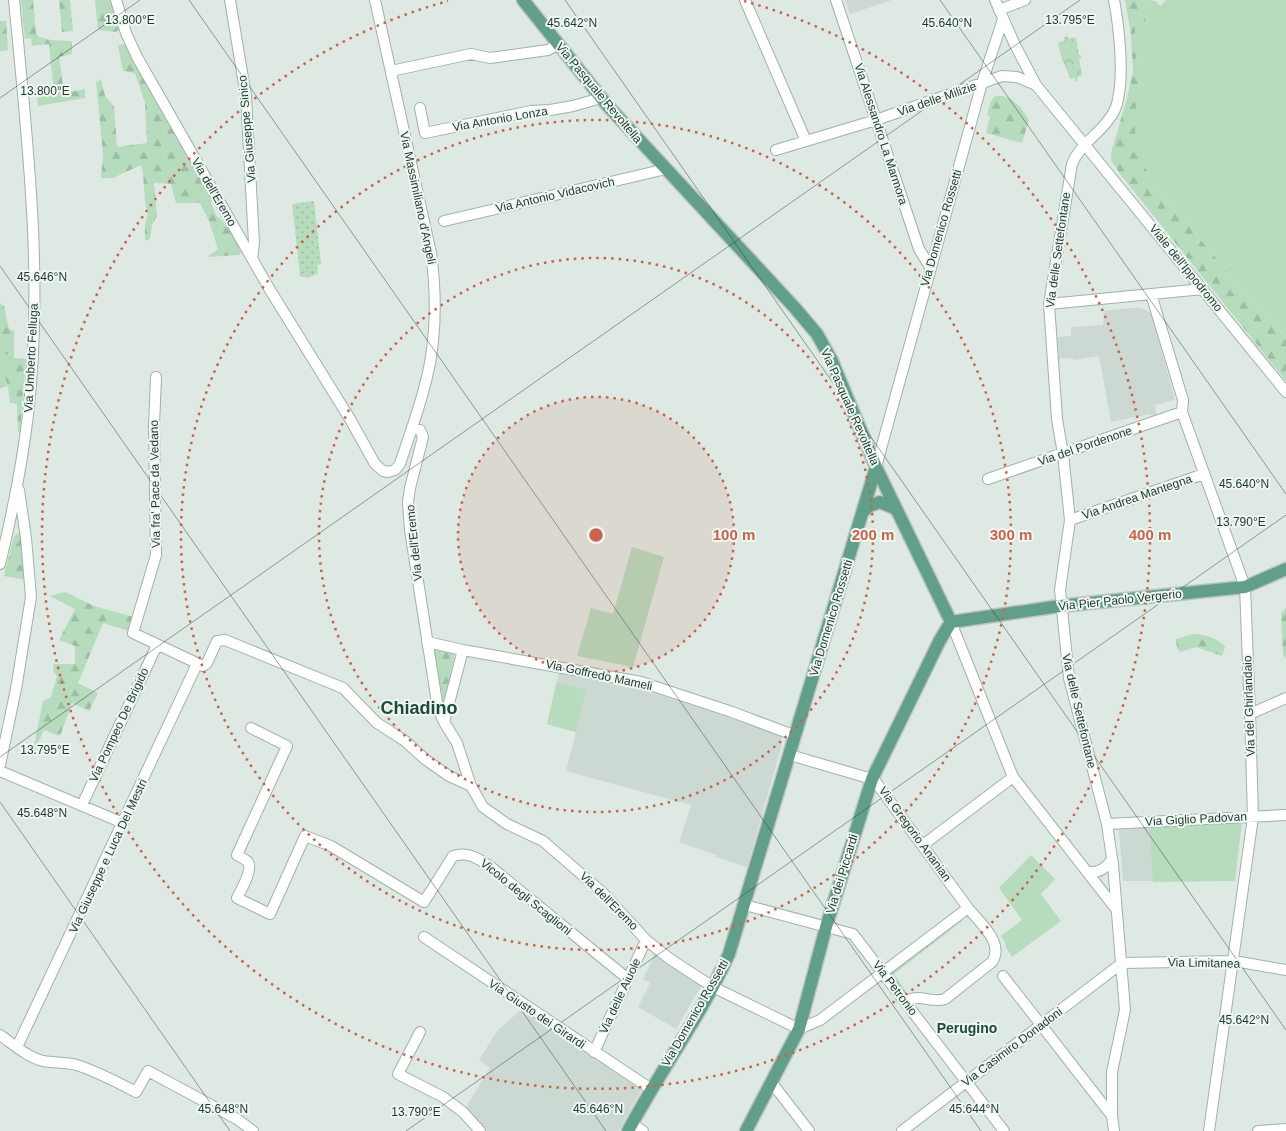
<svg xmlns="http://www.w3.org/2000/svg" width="1286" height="1131" font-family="Arial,sans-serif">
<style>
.built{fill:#ccd9d2}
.grass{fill:url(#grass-dots)}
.forest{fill:url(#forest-firs)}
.park{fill:url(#park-crowns)}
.pitch{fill:#b6dbbd}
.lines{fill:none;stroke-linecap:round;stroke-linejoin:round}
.minor-casing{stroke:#a1b1aa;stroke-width:12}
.major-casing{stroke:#bcc4c1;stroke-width:15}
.minor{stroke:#fff;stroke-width:10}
.major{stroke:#629f8a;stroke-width:12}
.ticks{fill:none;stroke:#1f3930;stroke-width:1;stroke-opacity:0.45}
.ring{fill:none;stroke:#c8634c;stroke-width:2.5;stroke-dasharray:2.5 5}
.labels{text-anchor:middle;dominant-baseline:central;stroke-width:4;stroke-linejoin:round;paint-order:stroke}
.street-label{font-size:12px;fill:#1f3930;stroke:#eef6f1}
.neighbourhood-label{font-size:14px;font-weight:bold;fill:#1c4a3b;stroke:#eef6f1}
.district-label{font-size:18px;font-weight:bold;fill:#1c4a3b;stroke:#eef6f1}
.ticks-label{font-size:12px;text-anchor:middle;fill:#1f3930;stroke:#eef6f1;stroke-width:4;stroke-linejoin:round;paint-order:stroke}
.centre{fill:#c8634c;stroke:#eef6f1;stroke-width:2.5}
.ring-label{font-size:15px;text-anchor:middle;font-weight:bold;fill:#c8634c;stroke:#eef6f1;stroke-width:4;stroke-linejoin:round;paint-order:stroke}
</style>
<defs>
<pattern id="grass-dots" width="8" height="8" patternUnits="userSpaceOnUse" patternTransform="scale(1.25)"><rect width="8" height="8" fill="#b6dbbd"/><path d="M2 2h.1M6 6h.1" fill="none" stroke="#9cbda3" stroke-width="1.8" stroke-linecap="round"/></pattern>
<pattern id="forest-firs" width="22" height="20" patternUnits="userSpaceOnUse" patternTransform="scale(1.25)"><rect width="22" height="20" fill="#b6dbbd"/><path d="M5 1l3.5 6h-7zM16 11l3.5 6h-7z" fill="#9cbda3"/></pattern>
<pattern id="park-crowns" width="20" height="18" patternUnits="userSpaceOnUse" patternTransform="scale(1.25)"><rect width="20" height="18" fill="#b6dbbd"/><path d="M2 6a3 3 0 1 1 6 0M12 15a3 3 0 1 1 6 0" fill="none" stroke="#9cbda3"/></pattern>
</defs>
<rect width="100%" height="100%" fill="#dee9e3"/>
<path class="built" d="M845 0H892L850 14Z
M1130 308H1141L1151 313 1175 400 1155 405 1157 417 1149 414 1111 422 1099 356 1073 360V358L1059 359 1058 337 1071 336V327L1103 325 1104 311Z
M559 671 638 688 779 734 781 737 782 744 747 867 716 857V855L679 842 691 805 566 771 576 732 547 724Z
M1150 826 1235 881H1123L1119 830Z
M656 952 703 983 676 1029 638 1007 650 983 643 979Z
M522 1009 641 1090 619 1131H486L465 1109 490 1068 479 1060 497 1031Z"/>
<path class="grass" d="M314 201 321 264 317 265 318 273C312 278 305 279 298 275L300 274 292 204Z
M960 919 962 921 894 974 906 991 903 993 888 973Z"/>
<path class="forest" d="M21 0H33L36 33 39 37 51 40 72 41V54L59 57 64 93 85 89V98L38 106 37 98 54 94 49 44 32 46 31 38 25 39Z
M59 0H70L73 31 62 32Z
M95 0H112L120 24 119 30 115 32 98 30Z
M1125 0H1149V6L1145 15 1147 27 1135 26 1137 69H1145L1136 99 1140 159 1160 193 1286 338V381L1120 174 1111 160V153L1127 98 1133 71 1131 34Z
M0 21H6L8 50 0 51Z
M126 44C153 98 186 148 212 201L211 203 217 217 220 218 233 235 241 252 239 255 207 257 218 249 209 221 200 203H176L171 184 154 183 157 216 152 225 150 239 145 241V226L148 212 145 201 143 173 141 165 113 178H101L103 153 96 82 101 79 105 96 114 106 117 147 147 143 145 103 135 73 123 71 118 45Z
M995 96C1012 94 1020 107 1029 120L1022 143 986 133 990 116 987 115 991 101Z
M0 303 4 306 9 329 14 331V358L26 359 20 433 18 432 17 404 10 403 8 386 0 368 10 356 0 352Z
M20 532 22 533 26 580 4 576 14 536Z
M65 592 94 606 133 617 129 631 103 623 78 683 98 693 89 711 72 703 60 736 44 730 32 756 43 701 51 697 57 676 53 671 54 664H75V646L59 640 75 609 50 596Z
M1286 608V658H1285L1283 654 1281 613Z
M1193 634C1203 634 1219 638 1225 647L1222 656 1196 647 1180 652 1177 648 1176 639Z
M433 649 455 653 444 706Z"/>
<path class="park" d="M1067 36 1069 39 1076 37 1079 55H1081V58H1079L1082 76 1077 77 1078 81 1076 82 1074 78 1070 79 1064 63H1063L1058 43 1065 40 1064 37Z"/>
<path class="pitch" d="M1149 0 1156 1 1160 6 1166 0H1286V338L1160 193 1140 159 1135 133 1136 99 1145 69H1137L1135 26H1147L1145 15 1149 6Z
M0 352 10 356 7 364 1 368 8 386 1 388 0 390Z
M632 547 664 557 633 667 577 656 591 608 613 614Z
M557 682 586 690 576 732 547 724Z
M1242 822 1235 881 1153 882 1150 826Z
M1031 855 1055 879 1041 894 1061 921 1012 957 1006 948 1005 942 1001 936 1022 920 999 888Z"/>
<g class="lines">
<defs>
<path id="minor" d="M116 0 126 33 137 57 270 290 350 419 375 464 383 471 388 472 395 470 400 464C412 427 430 380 433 341 436 312 435 282 431 253L375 0
M230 0 246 96 254 243 252 259
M745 0 806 141
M836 0 919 249 930 267
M995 0 1015 45 1036 85 1286 392
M1114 0C1119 26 1124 73 1118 99 1117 108 1112 116 1106 123 1095 137 1079 146 1072 164L1049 304 1057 419 1063 454 1070 520 1060 590 1069 678 1107 824 1113 865 1125 1010 1112 1072V1116L1114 1131
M999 10 1025 0
M391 71 471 54 490 58 548 50 558 44
M420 108 425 133 531 111 550 110 573 106 601 98
M776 150 876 120 1002 76 1017 77 1036 85
M444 221 666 169
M1151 294 1183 400 1182 412 1245 587 1250 714 1253 817 1209 1131
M1049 304 1203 289
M156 377 154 425 156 555 133 633 203 666 207 663 217 641 225 640 343 688 377 723 405 741 426 760 449 776 471 786
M412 427 420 430 423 437 410 488 408 502 410 530 438 709 444 722 457 743 471 786 483 807 507 824 543 841 603 893 646 940 670 959 713 987 799 1029 820 1020 968 908
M876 467 982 83 1003 19
M988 479 1182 412
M1070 520 1204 474
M0 564C12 515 22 465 28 415 44 277 27 137 14 0
M951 622 1013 777 1116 909
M427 642 463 650 641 682 732 712 796 736
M1250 714 1286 698
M444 722 463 650
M251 728 287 746 237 855C240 857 245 859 248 862 253 870 241 890 237 898L270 914 305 836 331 846 424 902 453 856C469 851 478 859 491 867L628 979
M790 755 872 779 875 781 968 908C979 922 1005 943 992 962L945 999C931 1004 919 992 906 1002
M0 765 16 689 31 597 26 538 19 490
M0 771 123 823
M82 805 157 645
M1107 824 1286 815
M923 845 1013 777
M1088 872C1100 873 1106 868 1112 859
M745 905 853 934 1004 1131
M424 937 651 1089
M1003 976 1112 1116
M420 1032 398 1074 443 1097 463 1112 480 1131
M0 1035C13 1044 27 1057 43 1061 54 1063 65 1062 77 1065 98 1072 117 1082 136 1092L148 1071 237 1119 253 1131
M17 1047 197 664
M594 1052 646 940
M772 1083 809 1131
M632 1124 643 1131
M902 1131 1122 963 1234 961 1286 970
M1258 1131 1286 1129"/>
<path id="major" d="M523 0 607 105 795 308 817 334 832 361 876 467 951 622
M863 512 869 506 880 502 896 509
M951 622 1060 606 1245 587 1286 569
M628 1131C660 1071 701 1016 729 954L876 467
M746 1131 799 1029 826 927 872 779 940 640 951 622"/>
</defs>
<use href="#minor" class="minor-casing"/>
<use href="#major" class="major-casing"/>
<use href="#minor" class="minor"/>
<use href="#major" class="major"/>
</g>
<path class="ticks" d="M189 0 981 1131M565 0 1286 1030M940 0 1286 494M0 98 140 0M0 266 606 1131M0 757 1080 0M0 802 230 1131M406 1131 1286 515"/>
<circle cx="596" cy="535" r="138" fill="#c8634c" fill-opacity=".12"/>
<g class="ring">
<circle cx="596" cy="535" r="138"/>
<circle cx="596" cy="535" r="277"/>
<circle cx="596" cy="535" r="415"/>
<path d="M744 1A554 554 0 1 1 448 1"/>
</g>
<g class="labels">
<g class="street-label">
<text transform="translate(599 93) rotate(50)">Via Pasquale Revoltella</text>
<text transform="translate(937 99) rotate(-19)">Via delle Milizie</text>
<text transform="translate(500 119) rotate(-10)">Via Antonio Lonza</text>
<text transform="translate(247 129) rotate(-95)">Via Giuseppe Sinico</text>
<text transform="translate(881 134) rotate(72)">Via Alessandro La Marmora</text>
<text transform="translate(214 192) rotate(60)">Via dell'Eremo</text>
<text transform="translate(555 195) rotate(-13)">Via Antonio Vidacovich</text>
<text transform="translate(418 198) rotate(78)">Via Massimiliano d'Angeli</text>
<text transform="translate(941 228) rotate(-74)">Via Domenico Rossetti</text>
<text transform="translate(1058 250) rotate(-82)">Via delle Settefontane</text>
<text transform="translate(1186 268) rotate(51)">Viale dell'Ippodromo</text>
<text transform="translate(31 358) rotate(-87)">Via Umberto Felluga</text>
<text transform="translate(850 407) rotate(66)">Via Pasquale Revoltella</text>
<text transform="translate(1085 446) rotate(-19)">Via del Pordenone</text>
<text transform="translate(155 484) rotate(-91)">Via fra' Pace da Vedano</text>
<text transform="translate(1137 497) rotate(-19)">Via Andrea Mantegna</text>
<text transform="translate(414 543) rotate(-96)">Via dell'Eremo</text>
<text transform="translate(1120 600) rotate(-6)">Via Pier Paolo Vergerio</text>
<text transform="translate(831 618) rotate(-73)">Via Domenico Rossetti</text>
<text transform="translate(599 675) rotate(12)">Via Goffredo Mameli</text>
<text transform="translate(1249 706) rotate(-92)">Via del Ghirlandaio</text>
<text transform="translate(1079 711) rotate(77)">Via delle Settefontane</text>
<text transform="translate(119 725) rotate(-65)">Via Pompeo De Brigido</text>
<text transform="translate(1196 819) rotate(-3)">Via Giglio Padovan</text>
<text transform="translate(915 834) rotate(54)">Via Gregorio Ananian</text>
<text transform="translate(108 856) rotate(-65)">Via Giuseppe e Luca Del Mestri</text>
<text transform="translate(842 874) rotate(-73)">Via dei Piccardi</text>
<text transform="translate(526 897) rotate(39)">Vicolo degli Scaglioni</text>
<text transform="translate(609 901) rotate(45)">Via dell'Eremo</text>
<text transform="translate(1204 963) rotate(1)">Via Limitanea</text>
<text transform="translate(895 988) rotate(53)">Via Petronio</text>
<text transform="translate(620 996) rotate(-65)">Via delle Aiuole</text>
<text transform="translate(695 1013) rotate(-60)">Via Domenico Rossetti</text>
<text transform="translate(537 1014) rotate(34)">Via Giusto dei Girardi</text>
<text transform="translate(1012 1047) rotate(-37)">Via Casimiro Donadoni</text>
</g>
<g class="neighbourhood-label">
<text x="967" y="1028">Perugino</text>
</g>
<g class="district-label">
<text x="419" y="708">Chiadino</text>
</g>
</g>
<g class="ticks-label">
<text x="1070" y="24">13.795°E</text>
<text x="130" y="24">13.800°E</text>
<text x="572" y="27">45.642°N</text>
<text x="947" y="27">45.640°N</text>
<text x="45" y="95">13.800°E</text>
<text x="42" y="281">45.646°N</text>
<text x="1244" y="488">45.640°N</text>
<text x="1241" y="526">13.790°E</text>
<text x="45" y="754">13.795°E</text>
<text x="42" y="817">45.648°N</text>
<text x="1244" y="1024">45.642°N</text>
<text x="223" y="1113">45.648°N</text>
<text x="598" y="1113">45.646°N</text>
<text x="974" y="1113">45.644°N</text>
<text x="416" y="1116">13.790°E</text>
</g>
<circle cx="596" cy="535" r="8" class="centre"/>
<g class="ring-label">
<text x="734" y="540">100 m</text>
<text x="873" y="540">200 m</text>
<text x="1011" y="540">300 m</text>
<text x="1150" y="540">400 m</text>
</g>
</svg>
